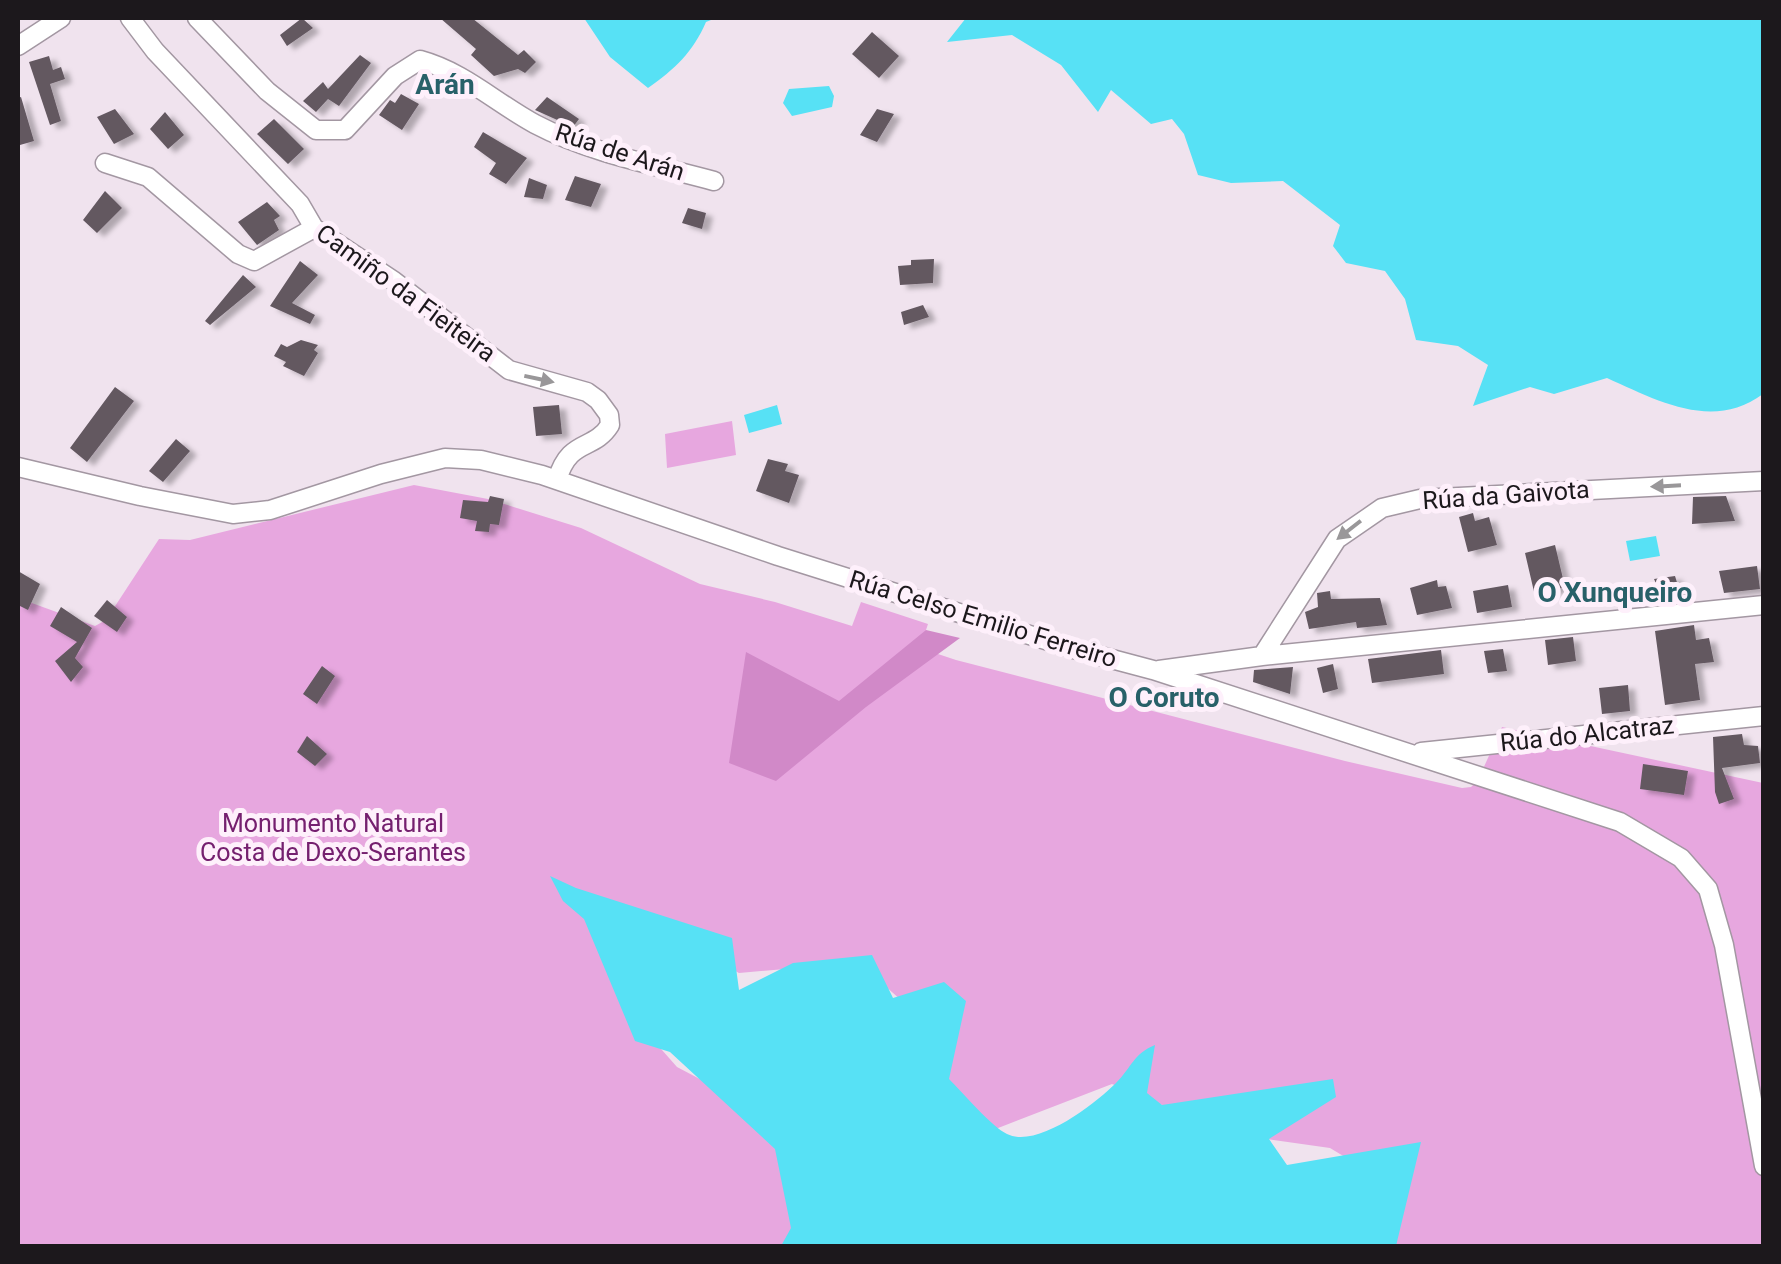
<svg xmlns="http://www.w3.org/2000/svg" width="1781" height="1264" font-family="Roboto,sans-serif">
<style>
.green{fill:#e7a7df}
.forest{fill:#d189c8}
.water{fill:#57e1f5}
.building{fill:#635861;filter:url(#shadow)}
.lines{fill:none;stroke-linecap:round;stroke-linejoin:round}
.minor-casing{stroke:#a397a2;stroke-width:21}
.minor{stroke:#fff;stroke-width:18}
.oneway{fill:#999799}
.labels{text-anchor:middle;dominant-baseline:central;stroke-width:10;stroke-linejoin:round;paint-order:stroke}
.street-label{font-size:25px;fill:#1c181c;stroke:#fef0fb}
.park-label{font-size:25px;fill:#75206f;stroke:#fef0fb}
.neighbourhood-label{font-size:28px;font-weight:bold;fill:#286169;stroke:#fef0fb}
</style>
<defs>
<filter id="shadow"><feDropShadow dx="7" dy="4" stdDeviation="2.5" flood-color="#0004"/></filter>
</defs>
<rect width="100%" height="100%" fill="#f0e3ee"/>
<path class="green" d="M732 421 736 455 667 468 665 434Z
M414 485 488 499 581 528 700 584 775 602 852 626 861 602 928 624 920 648 956 660 1345 761 1462 788 1471 787 1478 780 1502 727 1763 783V1246H1374L1360 1166 1330 1148 1231 1134 1112 1084 993 1130 936 1075 911 1009 865 968 820 966 739 973 688 946 632 1016 677 1067 715 1087 768 1142 821 1177 784 1246H18V598L95 626 106 620 159 539 190 540Z"/>
<path class="forest" d="M926 630 960 638 866 707 776 781 729 763 746 652 839 701Z"/>
<path class="water" d="M584 18H716L706 22C693 52 675 69 648 88L610 57Z
M966 18H1763V394C1713 431 1658 401 1607 378L1554 394 1530 387 1473 406 1488 365 1458 346 1416 340 1405 299 1385 271 1346 263 1333 246 1340 225 1283 181 1231 183 1198 175 1184 134 1172 119 1151 124 1111 90 1098 112 1061 65 1012 35 947 42Z
M829 86 834 96 832 107 792 116 783 103 789 89Z
M777 405 782 424 749 433 744 415Z
M1656 536 1660 556 1630 561 1626 541Z
M550 876 576 888 732 938 739 990 793 963 872 955 893 998 944 982 966 1001 949 1079C962 1092 992 1127 1007 1134 1037 1149 1095 1104 1116 1083 1132 1067 1133 1054 1155 1045L1147 1093 1162 1105 1333 1079 1336 1097 1269 1139 1287 1165 1421 1142 1396 1246H781L791 1228 775 1149 670 1052 635 1041 584 919 563 901Z"/>
<path class="building" d="M302 18 313 28 287 46 280 35Z
M440 18H472L518 55 524 50 536 62 525 73 518 69 494 76 471 55 476 49Z
M872 32 899 56 879 78 852 54Z
M360 55 371 63 339 106 328 99 316 112 303 101 323 82 328 89Z
M49 56 53 70 61 67 65 79 50 84 61 121 50 125 29 62Z
M401 94 419 104 402 130 379 115 390 100 395 103Z
M21 97 34 141 20 145 18 98Z
M547 97 579 119 573 127 535 110Z
M115 109 134 134 114 144 97 117Z
M877 109 894 114 877 142 860 135Z
M165 112 184 135 168 149 150 129Z
M274 119 304 149 288 164 257 134Z
M483 132 527 158 506 184 489 174 496 163 474 147Z
M575 176 601 184 591 207 565 200Z
M529 178 547 185 543 199 524 197Z
M105 191 122 208 97 233 83 220Z
M267 202 280 216 274 220 279 230 257 245 238 222Z
M688 208 706 213 702 229 682 223Z
M934 259 933 283 900 285 898 266 911 265V260Z
M300 261 318 275 292 303 315 315 310 324 270 306Z
M243 275 256 287 210 325 205 321Z
M923 305 929 317 904 325 901 312Z
M301 340 318 345 314 350 318 353 304 376 283 366 286 362 274 356 281 344 287 347Z
M115 387 134 401 87 462 70 448Z
M559 405 562 434 536 436 533 407Z
M176 439 190 451 163 482 149 471Z
M768 459 788 464 785 471 799 475 789 503 756 491Z
M490 496 504 499 499 525 490 524 489 532 475 531 477 521 460 518 463 500 488 502Z
M1726 496 1735 521 1692 524 1693 497Z
M1473 513 1475 521 1489 517 1497 545 1468 552 1459 517Z
M1555 545 1565 587 1535 596 1525 553Z
M1757 566 1760 589 1724 593 1719 571Z
M18 571 40 584 28 610 18 605Z
M1675 576 1680 592 1661 594 1654 579Z
M1437 580 1438 587 1446 586 1452 608 1417 615 1410 588Z
M1508 585 1512 607 1477 613 1473 591Z
M1330 591 1331 599 1380 598 1387 625 1357 628 1356 622 1309 629 1305 612 1318 607 1317 593Z
M107 600 127 617 117 632 94 616Z
M61 607 92 628 75 658 83 667 71 682 55 661 77 642 50 626Z
M1694 625 1696 640 1709 638 1714 662 1695 664 1700 700 1665 705 1655 631Z
M1573 637 1576 661 1548 665 1545 640Z
M1503 649 1507 671 1488 673 1484 651Z
M1441 650 1444 674 1372 683 1368 659Z
M1333 664 1338 689 1323 693 1317 668Z
M322 666 335 676 317 704 303 694Z
M1293 667 1290 694 1253 682 1254 670Z
M1628 685 1630 711 1602 714 1599 688Z
M1742 734 1744 745 1758 746 1760 763 1722 768 1734 799 1719 804 1715 792 1713 737Z
M307 736 327 754 315 766 297 752Z
M1643 764 1688 771 1684 795 1640 789Z"/>
<g class="lines">
<defs>
<path id="minor" d="M130 18 155 51 300 204 314 228 394 281 509 370 587 392 598 400 609 415 610 425C593 452 570 437 557 480
M197 18 267 91 316 130H345L395 76 420 60C464 72 496 103 535 124 590 153 655 165 714 181
M18 46 61 18
M105 163 148 177 238 254 254 261 314 228
M18 467 140 496 233 514 270 510 381 474 445 458 481 460 542 475 778 556 1074 649 1153 670 1620 822 1681 858 1708 889 1724 945 1764 1166
M1262 656 1337 539 1382 508 1420 499 1764 481
M1159 670 1262 656 1764 605
M1421 752 1764 716"/>
</defs>
<use href="#minor" class="minor-casing"/>
<use href="#minor" class="minor"/>
</g>
<defs><path id="oneway-solid" d="M-6-.8H1V-3.2L6.5 0L1 3.2V.8H-6Z" transform="scale(2.5)"/></defs>
<g class="oneway">
<use href="#oneway-solid" transform="translate(539 379) rotate(12)"/>
<use href="#oneway-solid" transform="translate(1666 486) rotate(177)"/>
<use href="#oneway-solid" transform="translate(1349 530) rotate(142)"/>
</g>
<g class="labels">
<g class="street-label">
<text transform="translate(620 152) rotate(18)">Rúa de Arán</text>
<text transform="translate(406 293) rotate(36)">Camiño da Fieiteira</text>
<text transform="translate(1506 495) rotate(-4)">Rúa da Gaivota</text>
<text transform="translate(983 619) rotate(17)">Rúa Celso Emilio Ferreiro</text>
<text transform="translate(1587 734) rotate(-6)">Rúa do Alcatraz</text>
</g>
<g class="park-label">
<text x="333" y="823">Monumento Natural<tspan x="333" dy="29">Costa de Dexo-Serantes</tspan></text>
</g>
<g class="neighbourhood-label">
<text x="445" y="84">Arán</text>
<text x="1615" y="592">O Xunqueiro</text>
<text x="1164" y="697">O Coruto</text>
</g>
</g>
<rect width="1781" height="1264" fill="none" stroke="#1c181c" stroke-width="40"/>
</svg>
